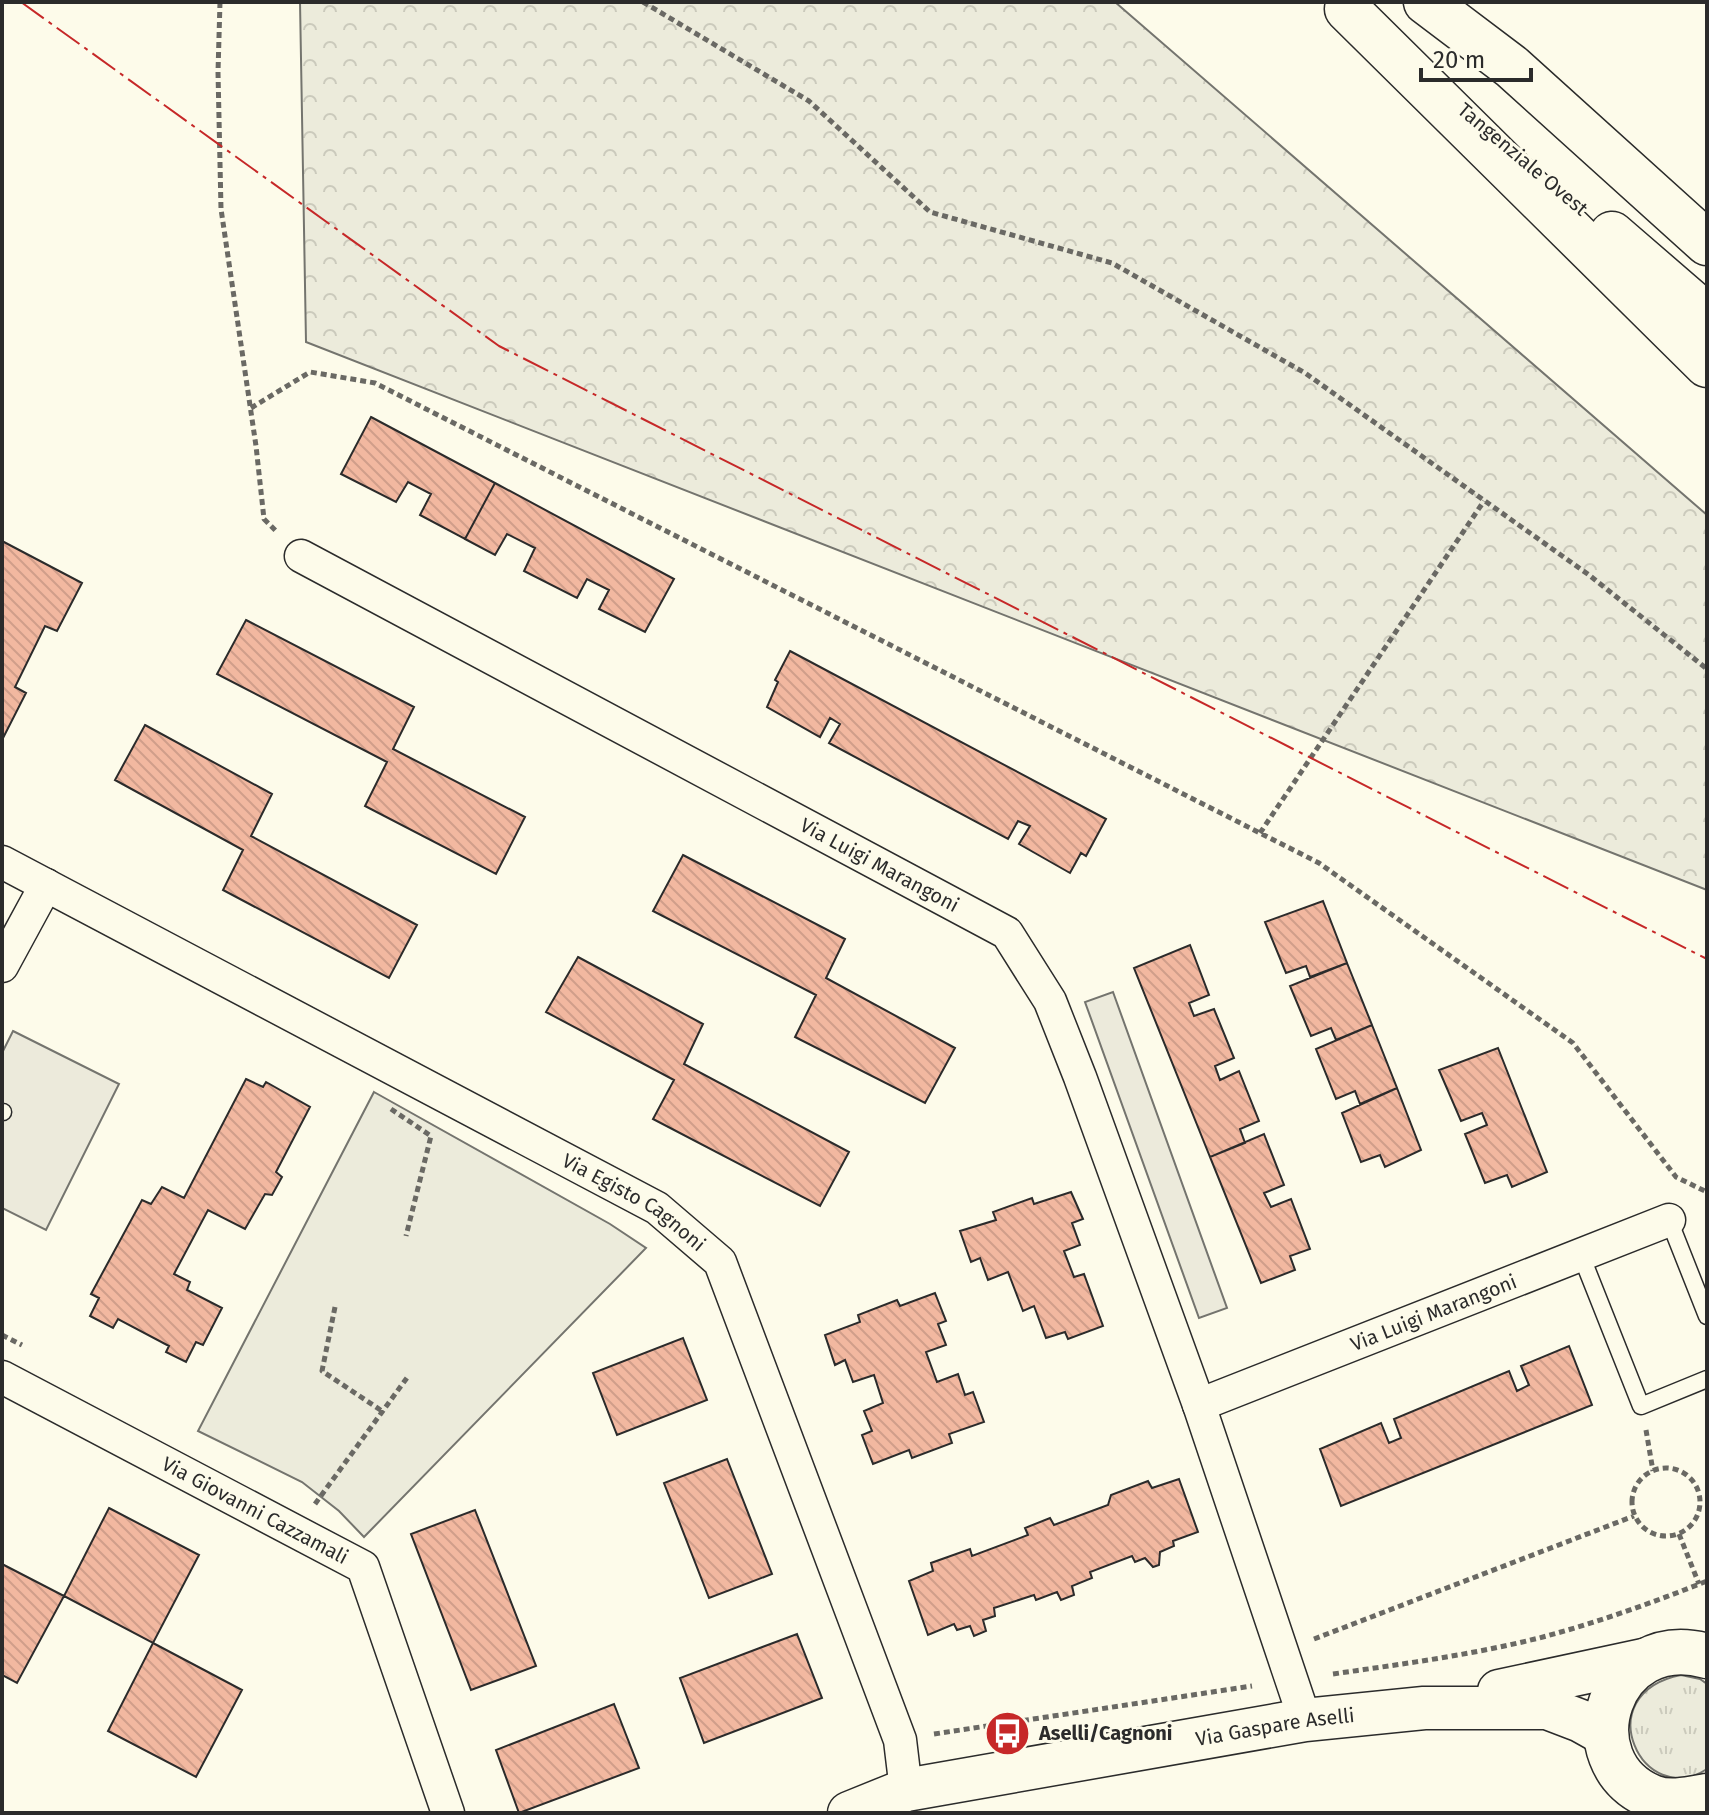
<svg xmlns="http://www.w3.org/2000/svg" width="1709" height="1815" font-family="'Fira Sans',sans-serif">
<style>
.grass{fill:url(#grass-tufts);stroke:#74746e;stroke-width:2}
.forest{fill:url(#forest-crowns);stroke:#74746e;stroke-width:2}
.park{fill:#ecebdb;stroke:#74746e;stroke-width:2}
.parking{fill:#eceadb;stroke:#74746e;stroke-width:2}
.building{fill:url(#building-back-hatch);stroke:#2b2b2b;stroke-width:2}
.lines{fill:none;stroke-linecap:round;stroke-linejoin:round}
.service-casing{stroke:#2b2b2b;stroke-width:19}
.minor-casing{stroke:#2b2b2b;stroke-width:35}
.tertiary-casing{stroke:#2b2b2b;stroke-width:45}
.secondary-casing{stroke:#2b2b2b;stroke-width:47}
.motorway-casing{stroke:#2b2b2b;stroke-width:47}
.path{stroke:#6a6964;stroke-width:5;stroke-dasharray:6 4;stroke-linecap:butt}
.service{stroke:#fdfbea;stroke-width:16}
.minor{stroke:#fdfbea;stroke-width:32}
.tertiary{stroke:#fdfbea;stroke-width:42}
.secondary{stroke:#fdfbea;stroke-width:44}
.motorway{stroke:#fdfbea;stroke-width:44}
.power{stroke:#c62828;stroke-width:2;stroke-dasharray:28 6 4 6;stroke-linecap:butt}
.labels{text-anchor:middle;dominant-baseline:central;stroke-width:6;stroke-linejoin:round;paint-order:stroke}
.street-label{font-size:20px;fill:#2b2b2b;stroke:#fdfbea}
.poi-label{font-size:20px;font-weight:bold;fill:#2b2b2b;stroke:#fdfbea;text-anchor:start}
</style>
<defs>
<pattern id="grass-tufts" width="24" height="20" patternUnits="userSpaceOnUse" patternTransform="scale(2)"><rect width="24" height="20" fill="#ecebdb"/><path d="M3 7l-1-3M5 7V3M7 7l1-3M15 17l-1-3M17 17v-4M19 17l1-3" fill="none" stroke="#cbcabc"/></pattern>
<pattern id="forest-crowns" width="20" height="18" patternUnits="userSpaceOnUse" patternTransform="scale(2)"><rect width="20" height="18" fill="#ecebdb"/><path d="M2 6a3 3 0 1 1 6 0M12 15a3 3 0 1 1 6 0" fill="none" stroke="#cbcabc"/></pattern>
<pattern id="building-back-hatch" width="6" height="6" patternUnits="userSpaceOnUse" patternTransform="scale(2)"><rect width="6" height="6" fill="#f2b8a0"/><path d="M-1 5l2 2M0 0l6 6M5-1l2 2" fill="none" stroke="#d09e8a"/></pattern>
</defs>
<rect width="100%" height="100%" fill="#fdfbea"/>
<path class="grass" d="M1681 1675 1700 1679 1707 1684V1769C1643 1811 1586 1694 1681 1675Z"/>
<path class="forest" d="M300 2H1115L1707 515V890L306 342Z"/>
<path class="park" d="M374 1092 610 1224 646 1248 364 1537 339 1511 302 1482 198 1431Z"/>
<path class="parking" d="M1113 992 1227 1308 1199 1318 1085 1002Z
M13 1031 119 1084 46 1230 2 1208V1053Z"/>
<path class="building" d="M371 417 495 483 465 539 420 515 431 494 408 482 396 502 341 474Z
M495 483 674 579 645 632 599 609 609 590 587 579 577 598 524 571 535 548 507 534 495 555 465 539Z
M2 541 82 583 57 631 45 626 15 687 26 693 2 740Z
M246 620 414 707 393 749 525 817 496 874 365 806 387 762 217 674Z
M790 651 1106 819 1086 856 1081 853 1070 873 1019 844 1030 826 1018 821 1008 839 829 743 840 724 830 718 820 737 767 707 778 682 775 680Z
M145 725 272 794 251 836 417 925 389 978 223 890 243 850 115 780Z
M683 855 845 939 826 978 955 1048 925 1103 795 1037 816 995 653 911Z
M1323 901 1347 963 1310 977 1306 966 1286 973 1265 922Z
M1190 945 1209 995 1189 1003 1194 1016 1214 1009 1234 1058 1215 1066 1220 1080 1239 1071 1259 1121 1240 1129 1245 1143 1210 1157 1134 968Z
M578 957 703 1024 684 1064 849 1152 820 1206 653 1119 674 1080 546 1012Z
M1347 963 1372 1025 1336 1040 1331 1028 1311 1036 1290 986Z
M1372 1025 1397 1088 1360 1104 1355 1091 1336 1099 1316 1049Z
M1498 1048 1547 1172 1512 1187 1507 1175 1485 1183 1465 1134 1487 1125 1482 1113 1461 1121 1439 1070Z
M246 1079 263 1087 266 1082 310 1107 276 1172 282 1177 272 1195 265 1194 245 1229 208 1210 174 1274 190 1282 187 1290 222 1308 203 1345 196 1342 186 1362 166 1352 169 1346 118 1319 113 1328 90 1316 99 1298 91 1294 142 1200 151 1204 162 1187 184 1198Z
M1397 1088 1421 1150 1385 1167 1380 1155 1361 1162 1342 1113Z
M1264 1134 1284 1185 1264 1193 1271 1207 1291 1199 1310 1249 1290 1256 1295 1270 1261 1283 1210 1157Z
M1071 1192 1083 1219 1072 1223 1080 1245 1064 1251 1074 1277 1084 1274 1103 1326 1068 1339 1065 1332 1046 1338 1034 1306 1023 1311 1008 1272 988 1280 980 1258 971 1262 960 1231 996 1220 993 1212 1032 1198 1034 1204Z
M935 1293 946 1321 938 1324 946 1345 926 1352 937 1382 958 1374 965 1395 973 1392 984 1422 949 1434 952 1443 912 1458 909 1450 873 1464 862 1435 872 1431 864 1411 883 1403 874 1375 853 1382 845 1360 835 1365 825 1335 860 1322 858 1315 897 1300 900 1306Z
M683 1338 707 1400 617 1435 593 1373Z
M1569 1346 1592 1405 1341 1506 1320 1449 1381 1423 1389 1443 1401 1438 1394 1419 1509 1371 1517 1391 1529 1385 1521 1366Z
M727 1459 772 1574 709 1598 664 1483Z
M1179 1479 1198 1532 1173 1541 1174 1546 1160 1552 1159 1565 1153 1567 1145 1558 1135 1562 1132 1556 1090 1572 1092 1578 1072 1586 1074 1595 1061 1600 1057 1592 1036 1600 1034 1595 994 1608 995 1616 983 1620 986 1631 974 1636 970 1626 957 1630 954 1624 928 1635 909 1581 933 1571 931 1563 970 1549 972 1556 1028 1535 1025 1528 1050 1518 1054 1525 1108 1505 1111 1495 1148 1481 1152 1488Z
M109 1508 199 1555 153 1643 64 1596Z
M475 1510 536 1666 471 1690 411 1534Z
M2 1564 64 1596 17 1683 2 1675Z
M797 1634 822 1698 704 1743 680 1678Z
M153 1643 242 1690 196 1777 108 1731Z
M614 1704 639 1768 519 1813 496 1750Z"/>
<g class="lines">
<defs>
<path id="service" d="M2 1112H3
M1669 1220 1707 1316
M1581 1255 1641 1406 1707 1379"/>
<g id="minor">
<path id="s1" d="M301 556 1007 933 1050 1001 1080 1077 1199 1405 1305 1720"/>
<path id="s2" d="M2 862 657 1208 720 1262 900 1740 906 1790"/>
<path d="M2 966 46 885"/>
<path id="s3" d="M2 1377 363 1567 448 1813"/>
<path id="s4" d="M1199 1405 1669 1220"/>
</g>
<g id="tertiary">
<path d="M1499 1691 1648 1659"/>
<path id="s5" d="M849 1813 906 1790 1305 1720 1424 1708H1547L1581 1721 1606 1735"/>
</g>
<path id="secondary" d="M1707 1656C1609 1628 1567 1762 1652 1797 1669 1804 1690 1799 1707 1796"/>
<path id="motorway" d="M1426 2 1512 67 1707 243
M1347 9 1707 365
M1612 234 1707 316"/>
</defs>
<use href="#service" class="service-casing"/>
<use href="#minor" class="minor-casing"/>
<use href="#tertiary" class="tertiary-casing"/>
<use href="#secondary" class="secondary-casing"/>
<use href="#motorway" class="motorway-casing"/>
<path class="path" d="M220 2 218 72 221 209 256 446 264 519 277 532
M643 2 809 101 930 212 1112 263 1305 373 1589 575 1707 669
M251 408 310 372 375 383 1319 863 1573 1043 1676 1177 1707 1192
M1260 833 1484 501
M391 1109 431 1136 406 1236
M335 1307 322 1371 382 1411
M2 1335 22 1345
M1646 1430 1653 1471
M1632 1502a34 34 0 1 1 68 0a34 34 0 1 1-68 0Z
M315 1504 409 1375
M1679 1534 1699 1584
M1314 1639 1634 1516
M1333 1674C1402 1664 1471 1655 1539 1638 1596 1623 1652 1603 1707 1581
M934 1734 1252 1686"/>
<use href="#service" class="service"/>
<use href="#minor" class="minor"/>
<use href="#tertiary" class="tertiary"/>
<use href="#secondary" class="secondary"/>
<use href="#motorway" class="motorway"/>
<path class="power" d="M21 2 499 346 1707 959"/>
</g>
<defs>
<symbol id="bus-disc" viewBox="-11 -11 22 22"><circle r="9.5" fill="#c62828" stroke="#fdfbea"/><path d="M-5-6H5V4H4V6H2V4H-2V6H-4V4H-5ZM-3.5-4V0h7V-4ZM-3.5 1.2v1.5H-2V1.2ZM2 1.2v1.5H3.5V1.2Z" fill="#fff"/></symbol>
</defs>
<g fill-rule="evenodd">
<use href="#bus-disc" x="982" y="1708" width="51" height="51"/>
</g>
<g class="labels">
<g class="street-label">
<text transform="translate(1523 159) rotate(40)">Tangenziale Ovest</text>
<text stroke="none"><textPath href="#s1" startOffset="656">Via Luigi Marangoni</textPath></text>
<text stroke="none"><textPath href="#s2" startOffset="718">Via Egisto Cagnoni</textPath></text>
<text stroke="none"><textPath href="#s4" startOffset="252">Via Luigi Marangoni</textPath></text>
<text stroke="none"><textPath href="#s3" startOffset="286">Via Giovanni Cazzamali</textPath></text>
<text stroke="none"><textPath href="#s5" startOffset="436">Via Gaspare Aselli</textPath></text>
</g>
<g class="poi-label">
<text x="1039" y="1733">Aselli/Cagnoni</text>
</g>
</g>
<rect width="1709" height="1815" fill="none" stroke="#2b2b2b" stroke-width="8"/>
<path d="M1421 68v12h110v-12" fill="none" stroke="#2b2b2b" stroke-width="4"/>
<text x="1433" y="68" font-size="24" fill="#2b2b2b" stroke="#fdfbea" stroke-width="6" paint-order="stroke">20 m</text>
</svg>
